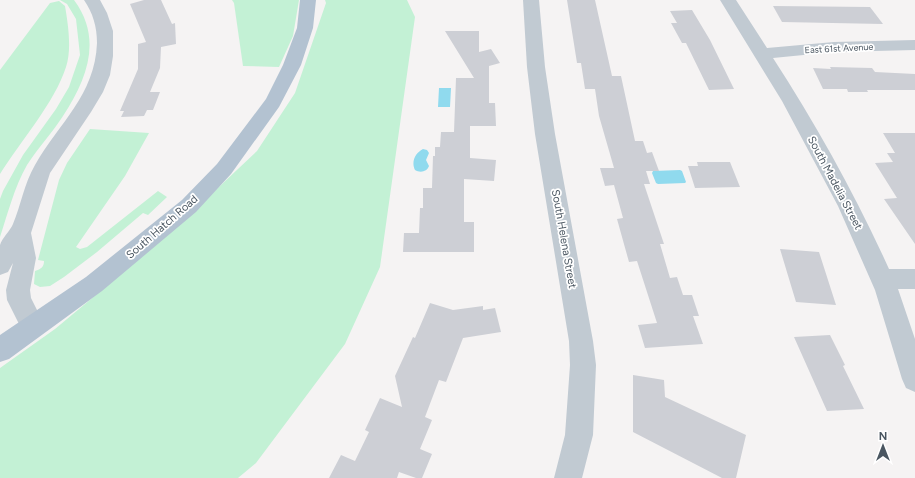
<svg xmlns="http://www.w3.org/2000/svg" width="915" height="478" font-family="Figtree,sans-serif">
<style>
.green{fill:#c3f1d5}
.water{fill:#90daee}
.building{fill:#cdcfd5}
.lines{fill:none;stroke-linecap:round;stroke-linejoin:round}
.minor{fill:#c1cad2;fill-rule:evenodd}
.major{fill:#b3c2d1;fill-rule:evenodd}
.labels{text-anchor:middle;dominant-baseline:central;stroke-width:3.5;stroke-linejoin:round;paint-order:stroke}
.far-street-label{font-size:9px;fill:#4a5661;stroke:#fff}
.street-label{font-size:11px;fill:#4a5661;stroke:#fff}
</style>
<rect width="100%" height="100%" fill="#f5f3f3"/>
<path class="green" d="M60 0H74C103 39 87 79 63 116 52 133 38 148 27 165 14 188 8 213 0 237V199L3 191 23 155 56 109 69 87 80 55 76 19 67 4Z
M232 0H299L293 36 279 67 243 66 234 3Z
M325 0H407L415 17 380 267 345 344 256 463 238 478H0V368L55 329 169 234 257 151 295 93 326 3Z
M59 1 65 6C68 24 72 49 66 67 55 102 20 142 0 174V70L50 3Z
M90 129 149 133 125 176 76 247 80 249 87 247 158 191 167 197 148 215 143 213 97 252 64 277 50 286 40 287 34 284 35 271C41 269 44 267 44 261L38 260 59 180 67 163Z"/>
<path class="water" d="M439 88H451L450 107H438Z
M423 149 427 150 429 153 426 160 429 166C427 172 420 173 415 170 411 162 415 153 423 149Z
M680 170 682 171 686 182 685 183 658 184 656 183 652 173 653 171Z"/>
<path class="building" d="M144 0H161L172 24 175 23 176 44 161 47 160 68 150 92H160L153 110H147L144 116 121 117 124 111H120L138 69V44L146 42 130 4Z
M567 0H595L612 76H621L635 141H643L647 153 652 152 659 171H646L650 184H644L664 244H660L670 278 677 277 683 295H692L699 316H693L703 344 645 348 638 325 657 323 637 261 629 262 617 219 623 218 614 185 605 186 600 168H614L599 116 595 89H585L581 63H577Z
M773 6 870 7 883 24 782 22Z
M692 10 710 40 734 89 709 90 686 43H682L671 23H677L670 11Z
M445 31H479V52L491 49 500 63 489 66V103H495L496 126H470V158L496 160 494 181 464 179V222H474V252H403L404 233H419L420 208H423V188H432L433 156H435V147H440L441 132H454L456 78H474Z
M830 67 872 68 875 72 915 74V90H867L868 92H848L847 89H823L813 68 831 69Z
M883 133H915V244L884 199 897 198 875 163 893 162 887 153H895Z
M697 162H730L740 187 695 188 688 166H698Z
M780 249 819 252 836 305 796 302Z
M430 303 453 310 483 306V310L495 308 501 332 463 338 446 382 439 380 425 417 432 420 420 449 432 454 422 478H416L399 472 397 478H329L341 455 355 461 369 432 365 430 380 398 402 407 395 376 413 337 415 338Z
M830 335 845 365 843 366 864 409 827 411 794 337Z
M633 375 664 380 665 397 746 435 736 478H722L633 432Z"/>
<g class="lines">
<path class="minor" d="M84 0H100L107 13 113 31V56L110 75 103 92 91 112 50 173 31 233 36 258 30 290 31 298 45 326 42 334 33 337 24 334 7 300 6 290 13 263 8 272 0 275C0 267 0 251 0 245 2 238 10 231 13 224 21 205 24 184 35 165 59 123 95 95 97 43 97 27 93 13 84 0Z
M523 0H539L545 67 555 134 593 341 596 365 593 435 582 478H554L565 435 570 365 569 341 535 134 527 67Z
M720 0H736L767 48 834 42 915 40V50L834 52 773 58C817 126 856 196 889 269H915V289H898L915 339V392L906 388 902 379 875 290 838 206 782 101Z"/>
<path class="major" d="M300 0H316L313 28 301 65 279 107 231 174 196 212 102 291 9 359 0 362V335L86 277 182 200 217 164 266 99 283 65 297 28Z"/>
</g>
<g class="labels">
<g class="far-street-label">
<text transform="translate(839 48) rotate(-3)">East 61st Avenue</text>
</g>
<g class="street-label">
<text transform="translate(835 183) rotate(62)">South Madelia Street</text>
<text transform="translate(162 227) rotate(-41)">South Hatch Road</text>
<text transform="translate(564 239) rotate(80)">South Helena Street</text>
</g>
</g>
<g transform="translate(883 446)" stroke="#ffffff" stroke-width="3" paint-order="stroke">
<path d="M0-3L7 15L0 10L-7 15Z" fill="#4a5661"/>
<text y="-6" font-size="11" font-weight="bold" text-anchor="middle" fill="#4a5661">N</text>
</g>
</svg>
